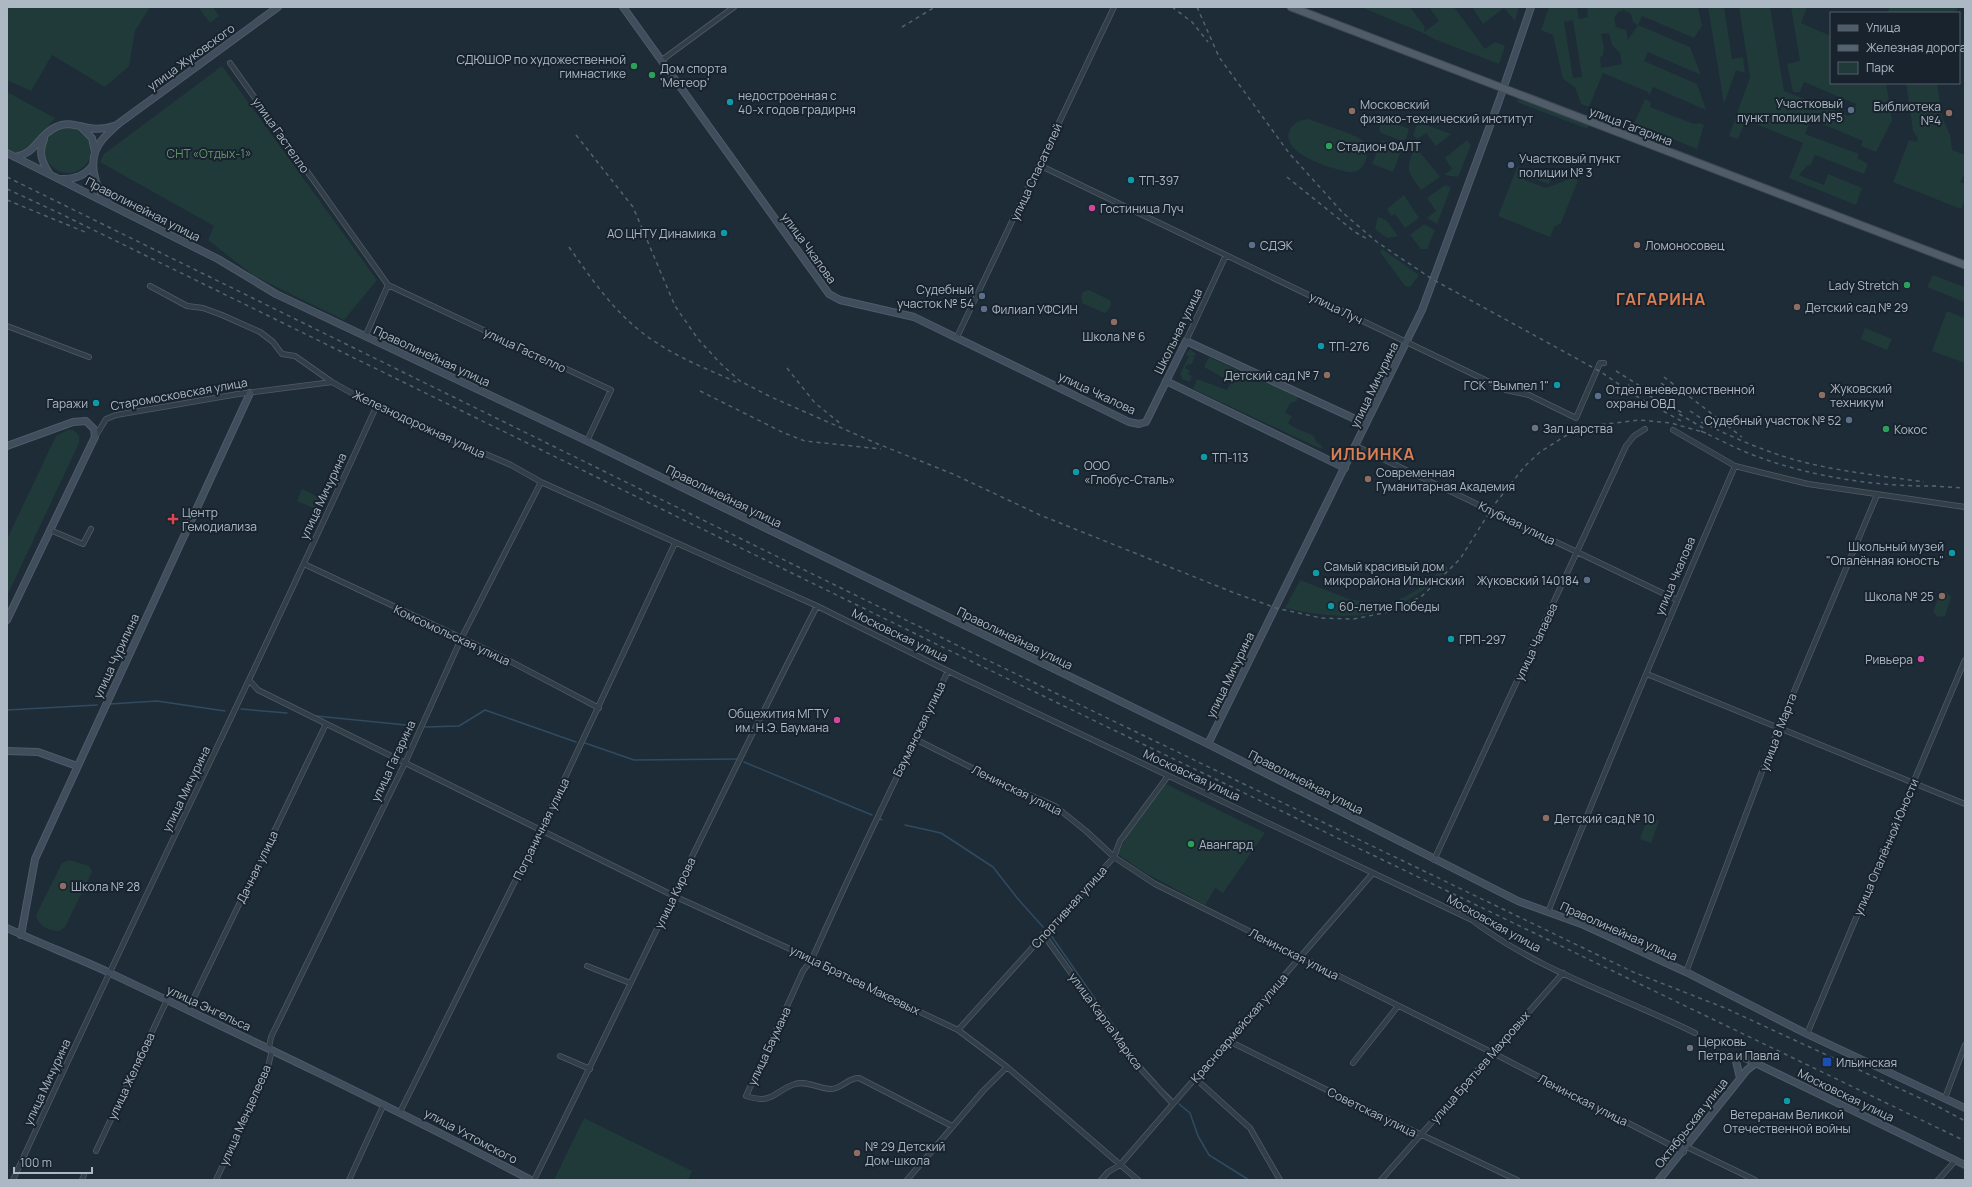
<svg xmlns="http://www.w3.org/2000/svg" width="1972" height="1187" font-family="Manrope,sans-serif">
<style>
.green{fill:#203939;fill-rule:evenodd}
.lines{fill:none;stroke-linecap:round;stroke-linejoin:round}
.stream{stroke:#304b60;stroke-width:1.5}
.street-casing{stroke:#4f5c66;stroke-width:6}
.secondary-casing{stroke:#4f5c66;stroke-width:8}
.primary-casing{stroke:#3b4752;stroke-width:9}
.street{stroke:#323e48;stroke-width:4.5}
.secondary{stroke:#404d5c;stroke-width:6}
.primary{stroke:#505d69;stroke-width:7}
.rail{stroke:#536270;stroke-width:1.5;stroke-dasharray:4 4;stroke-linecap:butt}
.leisure-dot{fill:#2e9e5b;stroke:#18232d;stroke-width:1.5}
.culture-dot{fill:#0f9aa8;stroke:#18232d;stroke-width:1.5}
.service-dot{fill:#5c6f8a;stroke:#18232d;stroke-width:1.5}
.education-dot{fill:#8d6e63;stroke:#18232d;stroke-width:1.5}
.hotel-dot{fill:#d1479c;stroke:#18232d;stroke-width:1.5}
.worship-dot{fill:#6b7280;stroke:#18232d;stroke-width:1.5}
.health-dot{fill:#e0444e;stroke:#18232d;stroke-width:1.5}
.transit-dot{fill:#1a4fb4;stroke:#18232d;stroke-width:1.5}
.labels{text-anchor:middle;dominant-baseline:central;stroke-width:4;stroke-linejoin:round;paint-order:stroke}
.street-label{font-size:12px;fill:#acb9c5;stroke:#18232d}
.poi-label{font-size:12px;fill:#acb9c5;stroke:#18232d;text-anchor:start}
.park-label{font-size:12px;fill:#629768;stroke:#18232d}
.district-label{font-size:16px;font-weight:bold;letter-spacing:1px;fill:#da7e53;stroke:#18232d}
</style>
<rect width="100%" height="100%" fill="#1e2c38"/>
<path class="green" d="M7 7H150L135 31 129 66 105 87 52 55 31 91 7 80Z
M198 7H213L219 16 210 23Z
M1361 7H1410L1425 27 1424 32 1439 21 1429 7H1454L1485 49 1495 42 1505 46 1499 64 1434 39 1423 33Z
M1472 7H1519L1515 21 1504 8 1483 24Z
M1549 7H1577L1579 19 1588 17 1587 7H1698L1702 26 1694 38 1642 16 1638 25 1690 47 1701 75 1648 52 1644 61 1697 84 1706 110 1653 87 1649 96 1648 92 1603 73 1589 107 1581 104 1575 87 1563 79 1553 35 1541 30ZM1624 10 1631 14 1633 22 1638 25 1628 40 1626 30 1616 27 1614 18 1618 12ZM1573 20 1582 77 1573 78 1564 22ZM1609 33 1612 45 1620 53 1622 64 1601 68 1600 57 1603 56 1604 47 1601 34Z
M1708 7H1724L1732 59 1743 57 1745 73 1736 70 1724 104Z
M1739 7H1770L1784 91 1849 116 1851 113H1853L1856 104 1804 82 1800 92H1793L1787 64 1800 61 1791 7H1807L1801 23 1831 36V83H1886L1892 120 1876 152 1861 146 1863 141 1811 119 1805 134 1859 154 1857 158 1868 164 1864 174 1815 155 1811 164 1807 166 1799 175 1824 185 1828 174 1862 188 1856 205 1789 178 1803 143 1746 120 1738 139 1729 136 1750 77Z
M1890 7H1955L1958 9 1952 13H1887Z
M222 66 377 280 344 320 254 276 208 240 214 226 100 162 104 154Z
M1906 83H1937L1942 117 1950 135 1952 150 1965 155V173L1960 182 1965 184V199L1961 209 1893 182 1909 140 1917 142 1918 139 1913 131Z
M7 92 55 118 32 145 14 155 7 152Z
M1518 99 1588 124V129L1517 102Z
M1645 99 1651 102 1650 107 1694 124 1700 123 1704 125 1697 149 1634 123Z
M1308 119C1318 123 1358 135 1363 141 1368 147 1368 155 1365 162 1362 169 1356 173 1348 172 1332 169 1278 153 1290 130 1294 122 1300 120 1308 119Z
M1385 119 1409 129 1406 139 1402 141 1381 133 1379 129 1382 120Z
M1418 122 1451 134 1436 146 1426 133 1417 139 1413 135Z
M45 150a23 23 0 1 1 46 0a23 23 0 1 1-46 0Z
M1382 140 1402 148 1393 172 1372 164Z
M1467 140 1471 145 1458 177 1444 175 1452 169 1445 158Z
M1415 146 1440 177 1421 190C1406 169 1406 170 1415 146Z
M1518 165 1525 180 1546 188 1572 178 1578 180 1561 223 1554 227 1550 237 1498 216Z
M1533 167 1552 175 1549 184 1529 177Z
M1445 185 1451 187 1437 224 1427 218 1436 211 1427 198Z
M1404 195 1419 218 1405 228 1395 214 1391 216 1387 209Z
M1378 217 1386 220 1398 236 1387 238 1375 229Z
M1424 224 1435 230 1427 249H1421L1410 235Z
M1382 249 1419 275 1410 287 1405 286 1380 252Z
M1933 275 1965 287 1964 302 1927 287Z
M1089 290 1110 300 1111 305 1107 312 1104 313 1082 303 1081 297 1083 292Z
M1947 311 1965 318V363L1932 351Z
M1865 328 1892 339 1887 350 1861 339Z
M1190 349 1196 354 1195 356H1190L1195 357 1191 365 1188 364 1185 368 1190 371 1188 374 1192 376 1190 382 1182 379 1180 374 1189 356 1185 355Z
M1209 357 1248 375 1250 370 1299 393 1297 401 1290 403 1285 413 1292 416 1288 423C1296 430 1305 431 1314 436L1316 442 1323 446 1321 449 1193 389 1197 379 1227 390 1231 382 1204 367Z
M68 430H74L79 436V443L7 596V539L56 436Z
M302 489 323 499 318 510 297 501Z
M1445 564 1448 569C1396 620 1354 623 1285 608L1300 580 1349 599 1372 603 1379 607C1404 599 1429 586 1445 564Z
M1946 592 1951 597 1945 616 1938 617 1933 612 1940 593Z
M1166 784 1265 833 1223 893 1215 888 1205 905 1142 871 1118 854 1128 834Z
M1648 817 1659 821 1651 843 1640 839Z
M69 860 89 866 92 872 65 927 59 931C49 931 38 926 36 915L62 863Z
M584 1118 692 1171 688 1180H554Z"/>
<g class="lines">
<path class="stream" d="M110 704 157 701 225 711
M241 709 287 713
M7 710 97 705
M316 716 416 726
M425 727 459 726 485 710 576 742
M585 743 634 760 738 759
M744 762 872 815
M880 819 882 820
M905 825 941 833 993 867 1018 899 1043 927
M1050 934 1141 1065 1157 1083
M1163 1090 1172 1098
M1179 1104 1190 1113 1198 1136 1209 1155 1249 1180"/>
<defs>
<path id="street" d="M662 60 734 7
M230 63 388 285
M1039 165 1506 390 1529 395 1576 418 1600 363H1604
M150 286 187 306 203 308 222 315 260 332 273 342 282 354 295 356 332 382 376 407 511 465 541 482 817 606 948 671 1472 920C1538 971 1621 996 1695 1033
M7 326 89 357
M365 337 388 285 611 390 587 441
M957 337 1114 7
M1186 341 1226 255
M1673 430 1735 466
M95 437 106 419 116 415 238 394 332 382
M1356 446 1677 600
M50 530 83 544 91 529
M304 564 502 657 599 708
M948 671C902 767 855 861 812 959L803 971 746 1096C773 1105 774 1091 795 1084 806 1080 819 1089 831 1089 843 1088 847 1078 859 1078L952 1126
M1647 674 1965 804
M250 681 258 690 674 896 812 959 846 977 958 1030 1007 1067 1138 1180
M915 739 1000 782 1055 806 1086 831 1114 857 1155 884 1493 1053 1684 1152
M1434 860 1626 446 1634 436 1645 429
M1548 912C1608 762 1671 614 1735 466L1808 484 1965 507
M1043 934 1138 1066 1173 1104
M587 966 630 983
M1686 972 1779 727 1877 495
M188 1010 326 724
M958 1030 1114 857 1120 841 1168 776
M1807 1034 1965 660
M1229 1041 1325 1089 1517 1180
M560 1056 590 1069
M1353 1063 1398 1006
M1196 1079 1250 1128 1280 1180
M1945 1098 1965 1045
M400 1112 541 829 675 543
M1687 1147 1755 1180
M96 1151 167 1000
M13 1180C131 921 259 666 376 407
M82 1180 84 1175
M216 1180 267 1071 272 1050 269 1047 271 1037 405 763 461 639 541 482
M349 1180 384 1104
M534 1180C630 989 719 795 817 606
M907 1180 983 1091 1007 1067
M1101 1180 1108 1172 1120 1165 1373 873
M1381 1180 1563 973
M1938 1180 1956 1160"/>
<path id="secondary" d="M623 7 829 294 840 300 914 317 1129 422 1139 424 1146 422 1186 341 1366 424
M82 128 92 138 95 152
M44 139C38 152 42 162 49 173
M7 153 218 259 276 294 587 441 1208 744 1518 901 1584 925 1686 972 1807 1034 1965 1108
M15 157C37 153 38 135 56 127 67 121 78 126 89 128 98 130 108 128 117 125
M62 179C75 179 85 176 93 165
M109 203C94 187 86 159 102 140 107 134 113 129 118 124L278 7
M1166 381 1345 468
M7 446 73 422 86 421 94 429 95 437 91 445 7 620
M1208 744 1422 310 1499 101 1531 7
M7 751 38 752 77 766
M7 928C41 944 76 957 110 973 251 1040 392 1107 531 1180
M21 935 35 859 250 393
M1740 1078 1736 1061 1738 1057H1743L1965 1165
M1659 1180 1747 1070 1756 1063"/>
<path id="primary" d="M1291 7 1965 265"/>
</defs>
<use href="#street" class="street-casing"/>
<use href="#secondary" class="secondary-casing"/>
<use href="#primary" class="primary-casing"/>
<use href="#street" class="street"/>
<use href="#secondary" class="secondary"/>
<use href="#primary" class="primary"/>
<path class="rail" d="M1172 7 1192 22 1208 42
M1197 7 1219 57 1289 153 1343 213 1377 242 1432 279 1601 372 1636 396 1683 422
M902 27 935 7
M576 135 633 207 675 306 698 339 721 364 740 381 771 397 878 444 953 474 1040 515 1232 592 1276 608 1321 618 1353 619 1384 613 1403 606 1422 596 1460 559 1494 505 1525 466 1540 452 1567 435 1598 425 1639 420 1671 423 1706 433
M7 177 981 657 1633 972 1725 1008 1935 1105 1965 1121
M1287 177 1355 232 1369 240
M7 189 57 212 977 664 1965 1141
M7 200 85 232
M569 247C593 281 618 318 654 341 680 359 710 370 738 383
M787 368 815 403 841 424
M1616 371 1640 386
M1664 377 1742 437
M1661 383 1676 394
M1628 385 1685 414
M700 391 784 433 805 441 881 449
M1690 411 1708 423
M1679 414 1705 429
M1701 422C1734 438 1768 453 1803 462 1843 472 1884 476 1924 482
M1701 431C1718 439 1735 448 1753 455 1811 477 1877 487 1938 486
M1932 486 1964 488"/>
</g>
<g class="leisure-dot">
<circle cx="634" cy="66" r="4"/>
<circle cx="652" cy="75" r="4"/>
<circle cx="1329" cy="146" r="4"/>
<circle cx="1907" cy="285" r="4"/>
<circle cx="1886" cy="429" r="4"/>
<circle cx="1191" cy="844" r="4"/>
</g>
<g class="culture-dot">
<circle cx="730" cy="102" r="4"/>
<circle cx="1131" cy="180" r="4"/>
<circle cx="724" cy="233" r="4"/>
<circle cx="1321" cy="346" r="4"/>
<circle cx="1557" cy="385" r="4"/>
<circle cx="96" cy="403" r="4"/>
<circle cx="1204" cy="457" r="4"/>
<circle cx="1076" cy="472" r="4"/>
<circle cx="1952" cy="553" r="4"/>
<circle cx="1316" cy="573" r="4"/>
<circle cx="1331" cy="606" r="4"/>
<circle cx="1451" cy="639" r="4"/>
<circle cx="1787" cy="1101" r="4"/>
</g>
<g class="service-dot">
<circle cx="1851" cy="110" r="4"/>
<circle cx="1511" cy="165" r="4"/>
<circle cx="1252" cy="245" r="4"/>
<circle cx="982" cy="296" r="4"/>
<circle cx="984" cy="309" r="4"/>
<circle cx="1598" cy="396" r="4"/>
<circle cx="1849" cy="420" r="4"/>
<circle cx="1587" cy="580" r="4"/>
</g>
<g class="education-dot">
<circle cx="1352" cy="111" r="4"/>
<circle cx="1949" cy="113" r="4"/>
<circle cx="1637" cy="245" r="4"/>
<circle cx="1797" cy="307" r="4"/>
<circle cx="1114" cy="322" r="4"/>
<circle cx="1327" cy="375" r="4"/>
<circle cx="1822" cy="395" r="4"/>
<circle cx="1368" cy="479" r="4"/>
<circle cx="1942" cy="596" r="4"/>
<circle cx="1546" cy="818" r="4"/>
<circle cx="63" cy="886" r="4"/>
<circle cx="857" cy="1153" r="4"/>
</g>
<g class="hotel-dot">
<circle cx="1092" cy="208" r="4"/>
<circle cx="1921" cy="659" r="4"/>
<circle cx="837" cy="720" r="4"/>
</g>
<g class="worship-dot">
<circle cx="1535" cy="428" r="4"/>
<circle cx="1690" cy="1048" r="4"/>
</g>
<path class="health-dot" d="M171 513h4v4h4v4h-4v4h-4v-4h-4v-4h4z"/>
<rect class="transit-dot" x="1822" y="1057" width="10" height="10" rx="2"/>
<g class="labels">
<g class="street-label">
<text transform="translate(191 57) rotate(-36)">улица Жуковского</text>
<text transform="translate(1631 126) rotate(21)">улица Гагарина</text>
<text transform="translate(281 135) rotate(55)">улица Гастелло</text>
<text transform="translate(1036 172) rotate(-65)">улица Спасателей</text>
<text transform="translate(143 209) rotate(27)">Праволинейная улица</text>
<text transform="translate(809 248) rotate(54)">улица Чкалова</text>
<text transform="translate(1336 308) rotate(26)">улица Луч</text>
<text transform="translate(1178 331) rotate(-64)">Школьная улица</text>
<text transform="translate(525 350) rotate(25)">улица Гастелло</text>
<text transform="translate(432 356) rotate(25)">Праволинейная улица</text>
<text transform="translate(1374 385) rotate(-64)">улица Мичурина</text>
<text transform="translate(1097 393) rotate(25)">улица Чкалова</text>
<text transform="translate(179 394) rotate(-10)">Старомосковская улица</text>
<text transform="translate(419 424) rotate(25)">Железнодорожная улица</text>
<text transform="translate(323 496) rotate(-65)">улица Мичурина</text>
<text transform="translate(724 496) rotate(26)">Праволинейная улица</text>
<text transform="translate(1517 523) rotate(26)">Клубная улица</text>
<text transform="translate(1675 576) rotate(-67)">улица Чкалова</text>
<text transform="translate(452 635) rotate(25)">Комсомольская улица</text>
<text transform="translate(900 635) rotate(26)">Московская улица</text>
<text transform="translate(1015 638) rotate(26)">Праволинейная улица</text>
<text transform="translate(1536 642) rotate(-65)">улица Чапаева</text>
<text transform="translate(116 656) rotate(-65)">улица Чурилина</text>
<text transform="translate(1230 675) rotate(-64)">улица Мичурина</text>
<text transform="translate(919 729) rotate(-64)">Бауманская улица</text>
<text transform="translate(1778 732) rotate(-69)">улица 8 Марта</text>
<text transform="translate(393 761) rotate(-65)">улица Гагарина</text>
<text transform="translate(1192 775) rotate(25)">Московская улица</text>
<text transform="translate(1306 782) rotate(27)">Праволинейная улица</text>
<text transform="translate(186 789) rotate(-64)">улица Мичурина</text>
<text transform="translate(1017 790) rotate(26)">Ленинская улица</text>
<text transform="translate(541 829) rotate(-64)">Пограничная улица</text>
<text transform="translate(1886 847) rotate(-67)">улица Опалённой Юности</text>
<text transform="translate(257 867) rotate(-64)">Дачная улица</text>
<text transform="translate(675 893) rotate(-64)">улица Кирова</text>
<text transform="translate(1069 907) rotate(-48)">Спортивная улица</text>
<text transform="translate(1494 923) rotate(29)">Московская улица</text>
<text transform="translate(1619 931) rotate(24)">Праволинейная улица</text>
<text transform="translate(1294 954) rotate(27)">Ленинская улица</text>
<text transform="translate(855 980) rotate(26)">улица Братьев Макеевых</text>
<text transform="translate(209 1008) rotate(25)">улица Энгельса</text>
<text transform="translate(1106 1021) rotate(54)">улица Карла Маркса</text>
<text transform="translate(1239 1028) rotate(-49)">Красноармейская улица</text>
<text transform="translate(769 1046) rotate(-65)">улица Баумана</text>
<text transform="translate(1480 1067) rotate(-49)">улица Братьев Махровых</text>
<text transform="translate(131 1076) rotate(-65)">улица Желябова</text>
<text transform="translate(47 1082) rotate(-65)">улица Мичурина</text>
<text transform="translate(1846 1095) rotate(26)">Московская улица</text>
<text transform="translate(1583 1100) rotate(27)">Ленинская улица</text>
<text transform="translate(1372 1112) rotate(26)">Советская улица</text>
<text transform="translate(245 1115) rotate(-66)">улица Менделеева</text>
<text transform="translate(1691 1123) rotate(-52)">Октябрьская улица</text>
<text transform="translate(471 1136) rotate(28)">улица Ухтомского</text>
</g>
<g class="poi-label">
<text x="626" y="59" text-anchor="end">СДЮШОР по художественной<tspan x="626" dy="14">гимнастике</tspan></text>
<text x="660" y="68">Дом спорта<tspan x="660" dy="14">'Метеор'</tspan></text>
<text x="738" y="95">недостроенная с<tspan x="738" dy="14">40-х годов градирня</tspan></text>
<text x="1843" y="103" text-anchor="end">Участковый<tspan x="1843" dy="14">пункт полиции №5</tspan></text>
<text x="1360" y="104">Московский<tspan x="1360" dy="14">физико-технический институт</tspan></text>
<text x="1941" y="106" text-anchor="end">Библиотека<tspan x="1941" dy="14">№4</tspan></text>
<text x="1337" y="146">Стадион ФАЛТ</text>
<text x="1519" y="158">Участковый пункт<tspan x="1519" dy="14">полиции № 3</tspan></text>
<text x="1139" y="180">ТП-397</text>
<text x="1100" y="208">Гостиница Луч</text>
<text x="716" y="233" text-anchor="end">АО ЦНТУ Динамика</text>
<text x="1260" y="245">СДЭК</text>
<text x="1645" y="245">Ломоносовец</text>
<text x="1899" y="285" text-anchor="end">Lady Stretch</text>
<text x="974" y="289" text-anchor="end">Судебный<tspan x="974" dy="14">участок № 54</tspan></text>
<text x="1805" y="307">Детский сад № 29</text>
<text x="992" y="309">Филиал УФСИН</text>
<text x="1114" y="336" text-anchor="middle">Школа № 6</text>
<text x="1329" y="346">ТП-276</text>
<text x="1319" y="375" text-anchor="end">Детский сад № 7</text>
<text x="1549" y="385" text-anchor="end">ГСК "Вымпел 1"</text>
<text x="1830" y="388">Жуковский<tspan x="1830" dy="14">техникум</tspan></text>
<text x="1606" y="389">Отдел вневедомственной<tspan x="1606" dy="14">охраны ОВД</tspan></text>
<text x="88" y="403" text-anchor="end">Гаражи</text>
<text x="1841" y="420" text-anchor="end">Судебный участок № 52</text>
<text x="1543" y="428">Зал царства</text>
<text x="1894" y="429">Кокос</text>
<text x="1212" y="457">ТП-113</text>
<text x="1084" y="465">ООО<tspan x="1084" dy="14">«Глобус-Сталь»</tspan></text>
<text x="1376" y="472">Современная<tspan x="1376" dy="14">Гуманитарная Академия</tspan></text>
<text x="182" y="512">Центр<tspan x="182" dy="14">Гемодиализа</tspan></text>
<text x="1944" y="546" text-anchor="end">Школьный музей<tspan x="1944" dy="14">"Опалённая юность"</tspan></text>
<text x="1324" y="566">Самый красивый дом<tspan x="1324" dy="14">микрорайона Ильинский</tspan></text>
<text x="1579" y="580" text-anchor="end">Жуковский 140184</text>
<text x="1934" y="596" text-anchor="end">Школа № 25</text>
<text x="1339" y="606">60-летие Победы</text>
<text x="1459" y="639">ГРП-297</text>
<text x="1913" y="659" text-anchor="end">Ривьера</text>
<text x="829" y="713" text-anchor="end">Общежития МГТУ<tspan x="829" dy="14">им. Н.Э. Баумана</tspan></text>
<text x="1554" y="818">Детский сад № 10</text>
<text x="1199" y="844">Авангард</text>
<text x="71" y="886">Школа № 28</text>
<text x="1698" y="1041">Церковь<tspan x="1698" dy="14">Петра и Павла</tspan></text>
<text x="1836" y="1062">Ильинская</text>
<text x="1787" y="1114" text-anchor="middle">Ветеранам Великой<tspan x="1787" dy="14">Отечественной войны</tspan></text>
<text x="865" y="1146">№ 29 Детский<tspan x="865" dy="14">Дом-школа</tspan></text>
</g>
<g class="park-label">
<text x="209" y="153">СНТ «Отдых-1»</text>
</g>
<g class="district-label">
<text x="1661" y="299">ГАГАРИНА</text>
<text x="1373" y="454">ИЛЬИНКА</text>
</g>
</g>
<rect width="1972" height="1187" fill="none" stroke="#acb9c5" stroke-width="16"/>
<rect x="1830" y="12" width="130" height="72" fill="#18232d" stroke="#535f6a"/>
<rect x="1838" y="25" width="20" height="6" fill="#505d69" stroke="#535f6a"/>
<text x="1866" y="32" font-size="12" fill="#acb9c5">Улица</text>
<rect x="1838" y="45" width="20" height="6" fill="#536270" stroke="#535f6a"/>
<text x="1866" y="52" font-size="12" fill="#acb9c5">Железная дорога</text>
<rect x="1838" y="62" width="20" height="12" fill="#203939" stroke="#535f6a"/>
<text x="1866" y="72" font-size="12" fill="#acb9c5">Парк</text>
<path d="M14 1167v6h78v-6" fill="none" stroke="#acb9c5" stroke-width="2"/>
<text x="20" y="1167" font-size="12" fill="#acb9c5" stroke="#18232d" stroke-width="3" paint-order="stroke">100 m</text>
</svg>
